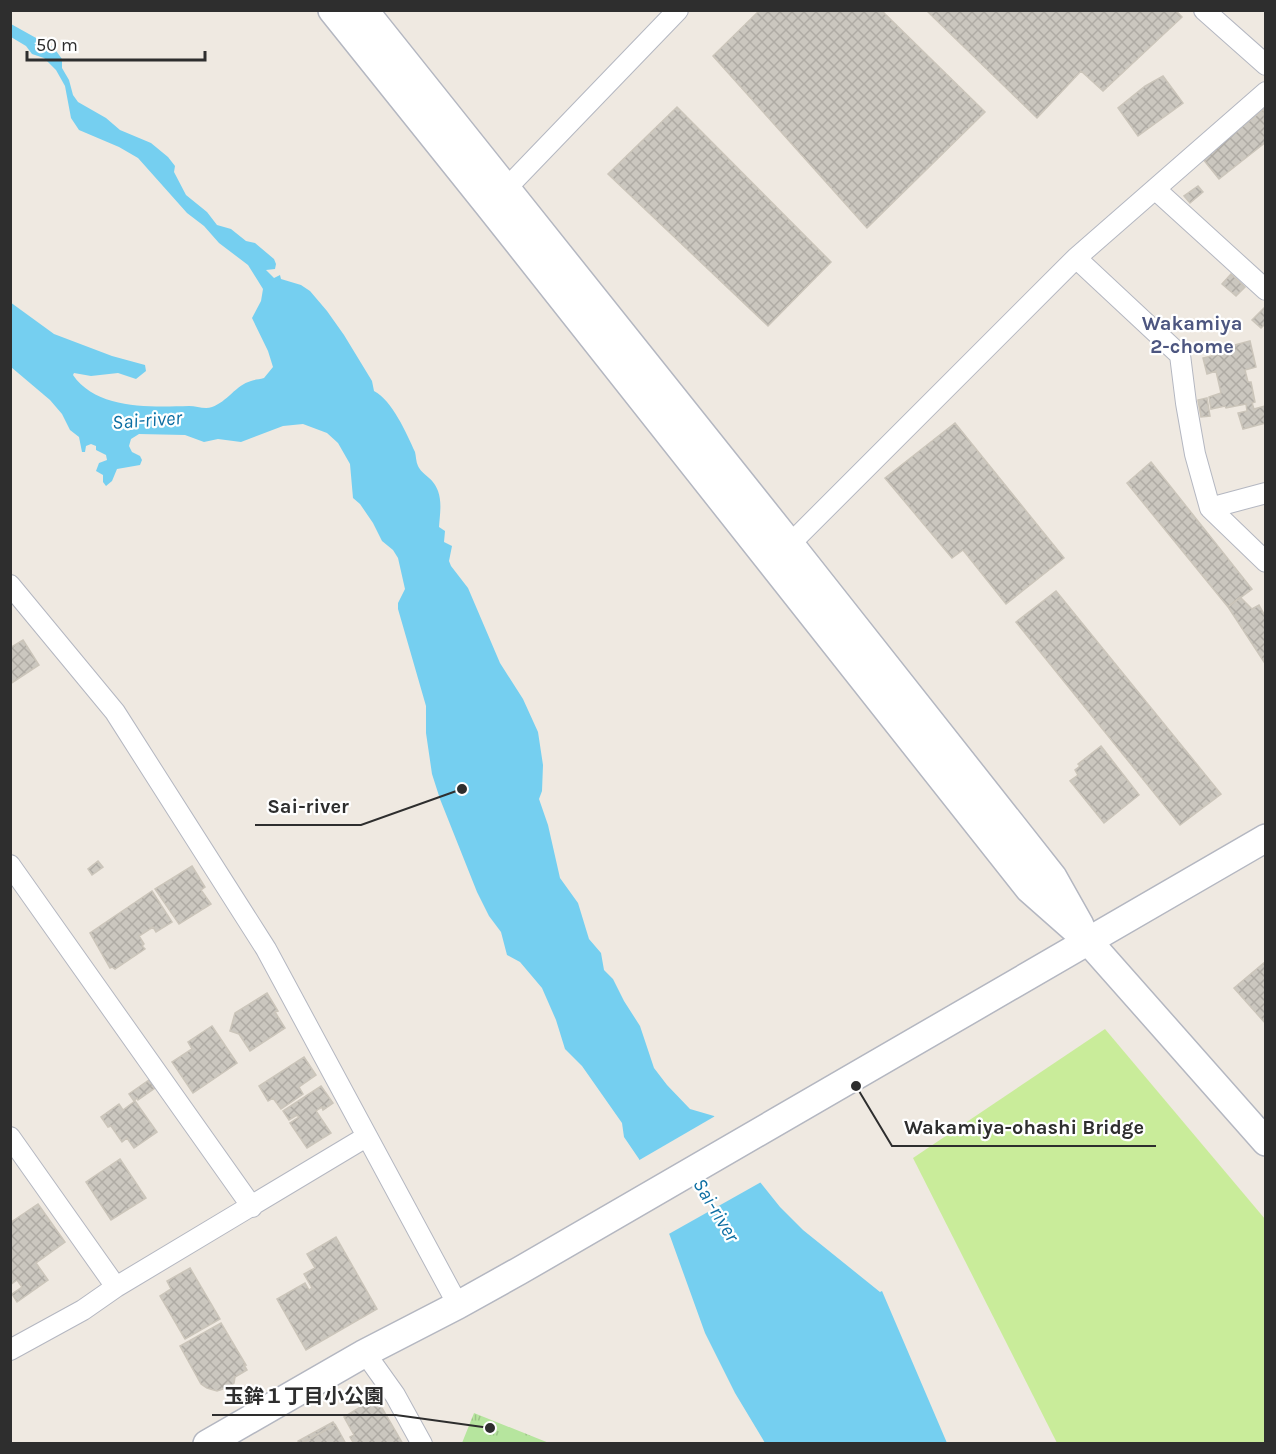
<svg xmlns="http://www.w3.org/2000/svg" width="1276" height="1454" font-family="Karla,'Noto Sans JP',sans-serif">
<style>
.park{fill:url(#park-tufts)}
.pitch{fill:#c9ec9a}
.water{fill:#75cff0}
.pier{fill:#efe9e1}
.building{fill:url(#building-cross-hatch);stroke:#cbc5ba;stroke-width:1.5}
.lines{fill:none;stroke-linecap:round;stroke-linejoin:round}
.street-casing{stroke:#b4b7c1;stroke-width:22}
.secondary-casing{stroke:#b4b7c1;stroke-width:30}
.street{stroke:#fff;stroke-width:20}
.secondary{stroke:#fff;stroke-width:27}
.labels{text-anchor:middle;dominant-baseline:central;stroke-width:4.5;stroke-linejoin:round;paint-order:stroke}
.neighbourhood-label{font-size:20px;font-weight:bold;fill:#4d5680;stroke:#fff}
.water-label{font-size:20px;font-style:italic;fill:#0d6fa3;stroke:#fff}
.leader{fill:none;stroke:#2e2e2e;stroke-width:2}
.callout-dot{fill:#2e2e2e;stroke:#fff;stroke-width:2}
.callout-label{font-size:20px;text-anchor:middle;font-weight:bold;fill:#2e2e2e;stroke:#fff;stroke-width:4.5;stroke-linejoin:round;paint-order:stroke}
</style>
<defs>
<pattern id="park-tufts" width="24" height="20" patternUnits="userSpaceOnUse" patternTransform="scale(1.5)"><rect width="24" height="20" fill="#b6e59e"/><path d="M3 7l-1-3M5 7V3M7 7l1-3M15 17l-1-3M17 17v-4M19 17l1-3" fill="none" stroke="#9dc588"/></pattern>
<pattern id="building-cross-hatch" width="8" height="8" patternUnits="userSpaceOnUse" patternTransform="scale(1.5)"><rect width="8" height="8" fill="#cbc7bf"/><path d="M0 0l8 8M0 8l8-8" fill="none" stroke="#afaba4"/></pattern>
</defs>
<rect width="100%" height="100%" fill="#efe9e1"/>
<path class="park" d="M474 1413 549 1443H462Z"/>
<path class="pitch" d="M1105 1029 1265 1219V1443H1057L913 1158Z"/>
<path class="water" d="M11 24 54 48 62 59V68L69 80 73 95 78 102 106 118 120 130 151 143 168 157 175 166 174 172 186 195 207 212 217 225 231 229 246 241 255 243 274 259 276 264 275 269 266 270 274 278 280 275 281 279 301 285 310 291 327 311 344 335 372 381 374 391C392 400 407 434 415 452 416 456 416 462 418 466 422 475 433 477 438 491 442 502 440 514 439 527L445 531 444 542 452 546 449 561 451 566 468 588 500 663 523 699 538 732 543 765 542 791 539 799 548 825 560 878 578 903 589 939 601 953 604 970 613 979 624 1001 640 1026 654 1068 667 1085 690 1109 714 1116 760 1182 780 1207 803 1230 880 1292 882 1291 947 1443H765L735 1393 705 1333 670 1236 639 1159 624 1137 622 1123 582 1066 565 1049 556 1020 542 988 520 962 507 955 501 932 489 916 477 892 440 799 432 774 426 733V706L398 609V603L405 589 398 558 393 550 382 541 373 523 360 504 353 498 350 464 338 443 327 433 303 424 283 426 241 442 218 439 204 442 185 435 139 434 131 439 129 446 132 452 140 456 142 460 140 465 117 469 112 481 106 486 103 482V475L96 471 99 463 107 460 106 455 96 450V446L91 444 86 446 85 452H82L79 437 70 430 62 414 50 400 11 367 10 302 54 334 112 356 145 365 146 371 136 379 118 373 91 376 74 373 73 375C97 410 151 407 189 406 197 406 205 410 212 407 227 402 236 385 251 381 255 379 259 380 264 378L273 367 268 351 252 318 261 301 263 289 248 265 219 243 204 226 187 213 138 158 119 147 79 130 71 118 65 86 56 70 44 58 32 54 26 46 11 37Z"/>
<path class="pier" d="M717 1115 763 1181 667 1235 636 1162Z"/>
<path class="building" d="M760 10H881L985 112 867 228 713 56Z
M926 10H1175L1182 17 1103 91 1081 71 1037 118Z
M1163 76 1183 103 1138 136 1118 108 1145 86Z
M677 107 831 262 768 326 608 174Z
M1264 109 1266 142 1219 179 1203 159Z
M1198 186 1203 192 1190 203 1184 196Z
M1231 274 1245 287 1236 296 1222 284Z
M1266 306V323L1261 328 1252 320Z
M1250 341 1256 367 1245 370 1248 382H1251L1255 402 1252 403 1254 409 1265 406 1266 423 1243 429 1238 413 1247 411 1246 404 1226 408 1225 406 1211 409 1209 397 1221 393 1216 371 1207 374 1203 358 1228 352 1227 347Z
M1207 398 1210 416 1201 417 1198 400Z
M955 423 1064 558 1006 604 963 550 952 558 885 478Z
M1151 462 1252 589 1228 607 1127 483Z
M1056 591 1221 794 1180 825 1016 622Z
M1240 597 1252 609 1259 605 1264 614 1266 612V665L1228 607Z
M23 640 39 665 10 684V648Z
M1101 746 1139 795 1104 823 1070 781 1078 775 1075 770 1080 766 1078 764Z
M1101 746 1139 795 1104 823 1070 781 1078 775 1075 770 1080 766 1078 764Z
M98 861 103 867 92 875 88 869Z
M192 866 205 887 201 890 211 904 179 924 155 889Z
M152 891 172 922 156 932 153 927 139 936 144 944 142 946 145 949 115 969 112 967 110 968 90 933Z
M1266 961V1024L1234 988Z
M267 993 278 1011 275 1012 285 1028 250 1051 239 1034 230 1031 235 1013Z
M212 1026 237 1063 193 1093 172 1062 192 1049 188 1042Z
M304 1057 316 1075 299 1087 303 1094 281 1109 273 1098 268 1101 259 1086Z
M149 1080 155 1088 138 1100 137 1098 134 1101 129 1094Z
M321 1086 333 1103 323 1110 322 1107 316 1111 331 1133 307 1148 290 1123 299 1117 297 1115 289 1120 283 1111Z
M135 1101 157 1132 134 1148 127 1138 122 1142 111 1126 108 1127 101 1117 119 1104 123 1110Z
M120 1159 146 1198 111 1220 86 1182Z
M38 1204 65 1242 36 1263 48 1280 17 1302 12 1294 22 1287 17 1280 10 1285V1223Z
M336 1237 377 1309 306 1350 277 1299 305 1283 309 1290 312 1288 304 1274 315 1268 307 1254Z
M190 1268 220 1319 185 1339 160 1296 171 1289 167 1281Z
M221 1323 246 1365H244L247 1370 235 1377 234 1383 229 1387 217 1391 207 1388 201 1384 180 1346Z
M370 1401 372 1405 378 1401 403 1444H354L350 1437 354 1435 344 1417Z
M333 1422 335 1425 299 1444 298 1441Z
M335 1424 346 1444H300L335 1425Z"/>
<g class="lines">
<defs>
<path id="street" d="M1204 10 1266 65
M1155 189 1266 290
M497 198 678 10
M1076 258 1180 355 1186 403 1195 454 1210 508 1266 562
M1210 508 1266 493
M781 553 1076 258 1266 92
M10 585 115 712 266 949 458 1305
M10 865 252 1207
M10 1137 116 1287
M10 1350 83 1310 116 1287 366 1137
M365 1353 395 1395 422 1444"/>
<path id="secondary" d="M332 10 489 206 1029 889 1089 942 1266 1142
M364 10 790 544 1053 877 1080 925
M207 1444 365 1353 458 1305 519 1271 1266 838"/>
</defs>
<use href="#street" class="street-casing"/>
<use href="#secondary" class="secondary-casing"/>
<use href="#street" class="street"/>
<use href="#secondary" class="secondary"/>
</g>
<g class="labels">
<g class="neighbourhood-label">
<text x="1192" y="323">Wakamiya<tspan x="1192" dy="23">2-chome</tspan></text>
</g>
<g class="water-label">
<text transform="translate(147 420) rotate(-4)">Sai-river</text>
<text transform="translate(716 1210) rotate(59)">Sai-river</text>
</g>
</g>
<path class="leader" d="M462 789L361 825H255M856 1086L892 1146H1156M490 1428L396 1415H212"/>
<g class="callout-dot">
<circle cx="462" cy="789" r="6"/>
<circle cx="856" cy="1086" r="6"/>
<circle cx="490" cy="1428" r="6"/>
</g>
<g class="callout-label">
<text x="308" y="813">Sai-river</text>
<text x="1024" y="1134">Wakamiya-ohashi Bridge</text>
<text x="304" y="1403">玉鉾１丁目小公園</text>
</g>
<rect width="1276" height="1454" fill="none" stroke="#2e2e2e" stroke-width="24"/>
<path d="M27 51v9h178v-9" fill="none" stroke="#2e2e2e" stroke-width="3"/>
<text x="36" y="51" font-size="18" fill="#2e2e2e" stroke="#ffffff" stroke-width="4.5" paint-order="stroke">50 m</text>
</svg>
